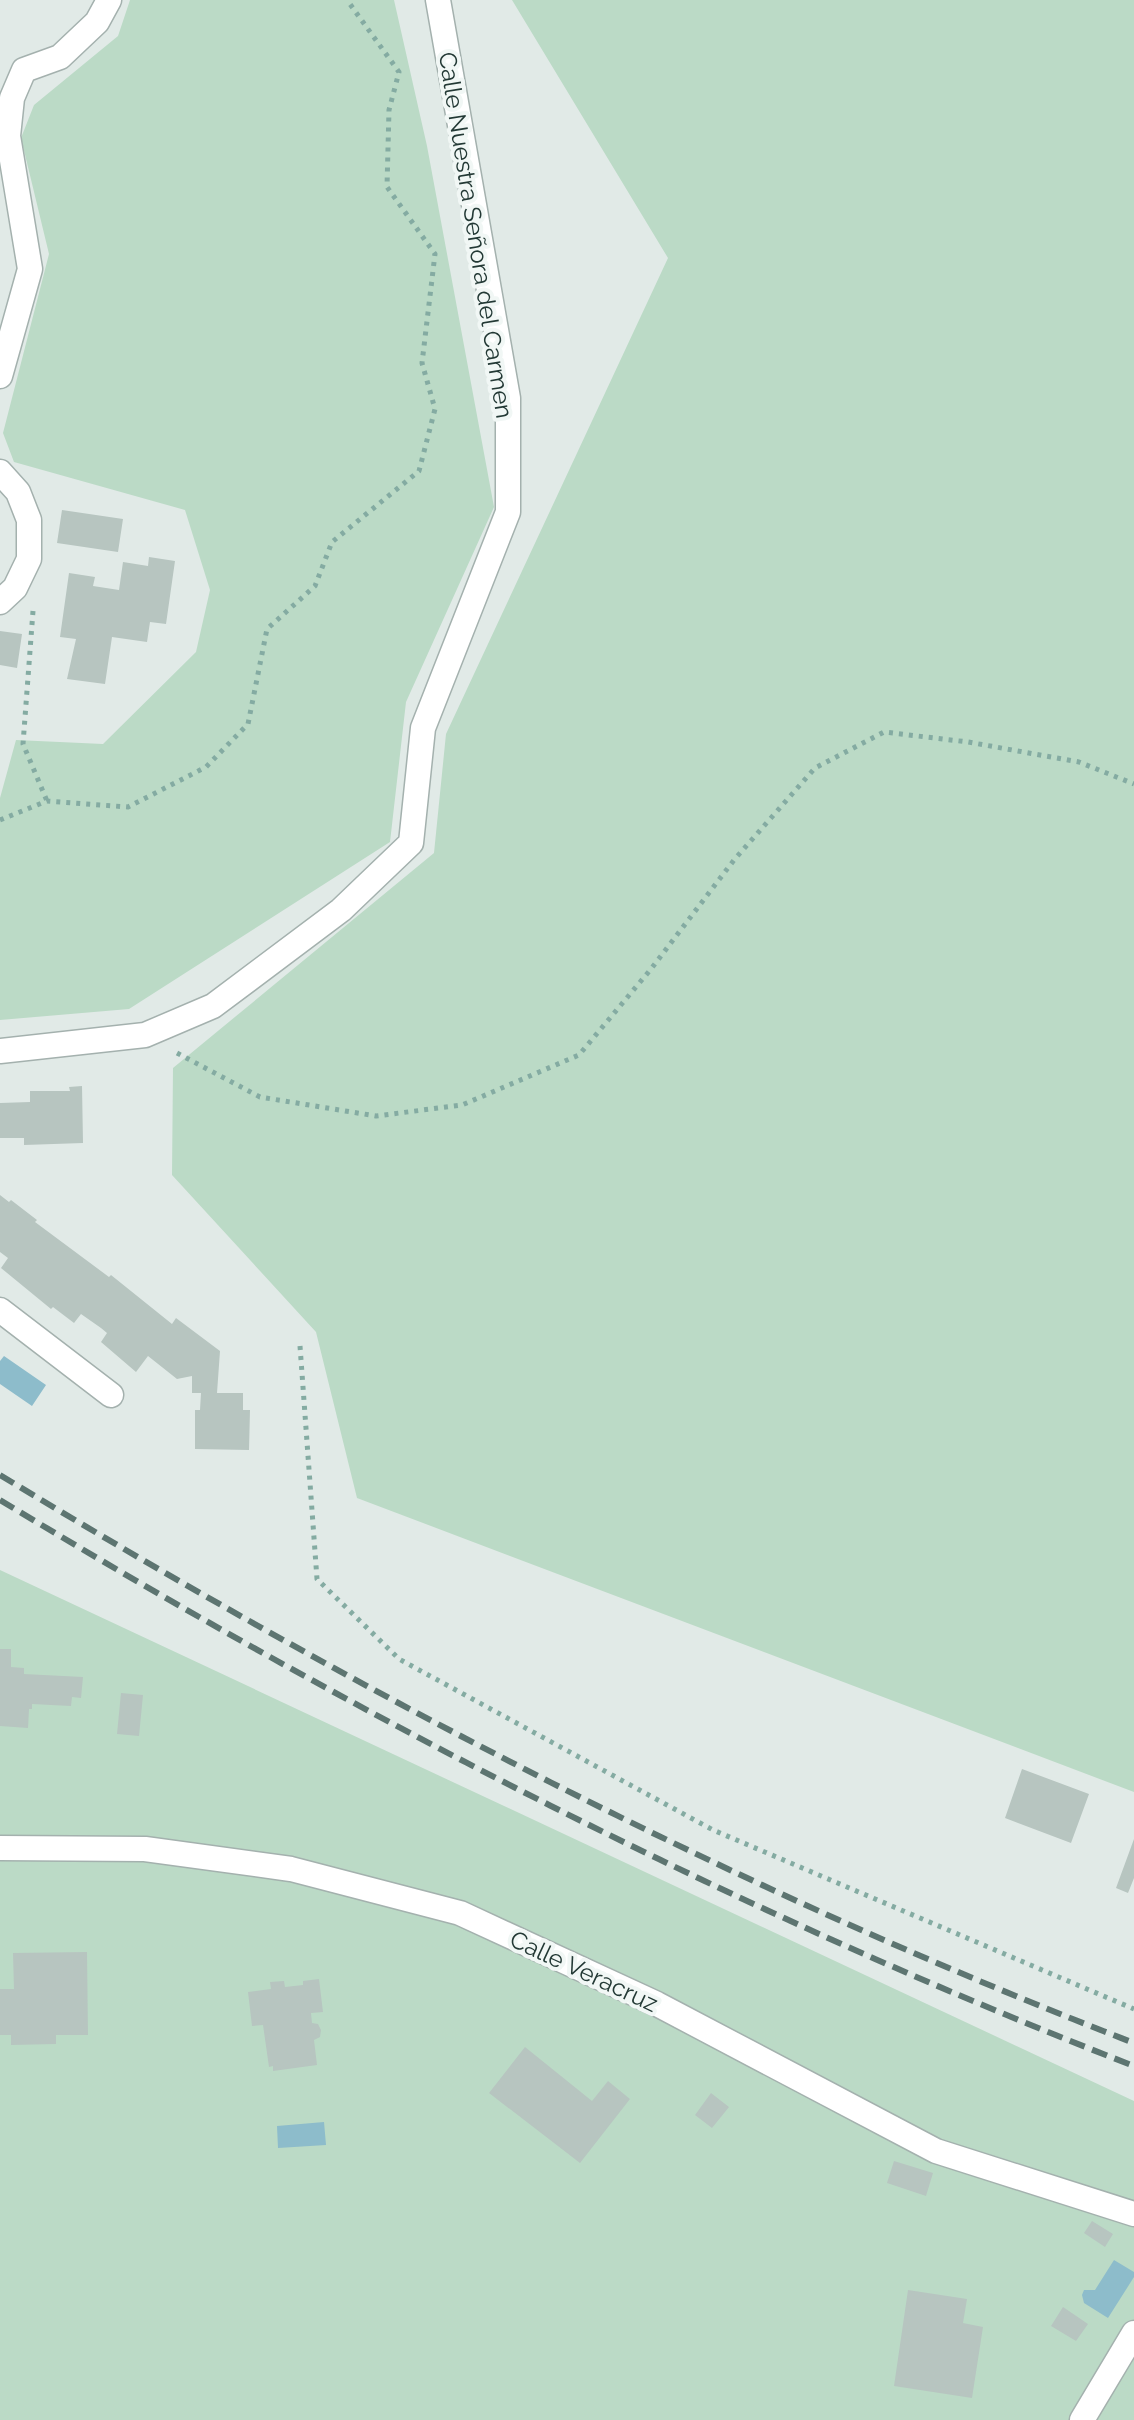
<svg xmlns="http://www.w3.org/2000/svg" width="1134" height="2420" font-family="Raleway,sans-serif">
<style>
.green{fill:#bbdac6}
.water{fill:#8dbccb}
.building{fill:#b7c5c0}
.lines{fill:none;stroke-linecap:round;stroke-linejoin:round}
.minor-casing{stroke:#a4b1ae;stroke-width:27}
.path{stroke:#84aba2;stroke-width:5;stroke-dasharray:4 6;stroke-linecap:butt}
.minor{stroke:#fff;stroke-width:24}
.rail{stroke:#5d7571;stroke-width:6;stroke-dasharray:16 8;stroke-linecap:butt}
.labels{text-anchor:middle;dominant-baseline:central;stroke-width:8;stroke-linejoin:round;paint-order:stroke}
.street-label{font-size:24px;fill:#233935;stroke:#f1f7f5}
</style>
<rect width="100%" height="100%" fill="#e1eae7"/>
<path class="green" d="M130 0H394L427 146 494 507 406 702 390 842 129 1009 0 1020V798L16 740 103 744 196 652 210 590 185 510 14 462 3 433 49 254 21 138 34 105 118 36Z
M512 0H1134V1792L357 1498 316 1332 172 1175 173 1068 434 853 446 734 668 258Z
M0 1570 1134 2101V2420H0Z"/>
<path class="water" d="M4 1356 46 1385 32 1406 0 1384V1361Z
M324 2122 326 2145 278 2148 277 2126Z
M1114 2260 1134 2272V2277L1108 2318 1084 2303 1082 2295 1084 2290H1095Z"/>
<path class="building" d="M62 510 123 519 118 552 57 543Z
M149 557 175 561 166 624 150 622 147 642 112 637 105 684 67 679 76 639 60 637 69 573 95 577 93 586 119 590 123 562 148 566Z
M0 631 22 634 17 668 0 665Z
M82 1086 83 1143 24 1145V1138H0V1103L30 1102V1091H70L69 1087Z
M0 1195 9 1202 11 1200 37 1220 35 1222 109 1277 111 1275 172 1324 176 1318 220 1351 217 1393H243V1410H250L249 1450 195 1449V1410H200L201 1393H192V1376L177 1379 148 1356 136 1372 101 1342 107 1333 101 1328 81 1314 74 1323 53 1307 51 1309 1 1268 8 1258 0 1252Z
M0 1649H11V1667L24 1668V1674L83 1677 81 1698 72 1697 71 1706 32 1704V1709H29L28 1728 0 1726Z
M121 1693 143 1695 139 1736 117 1734Z
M1022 1769 1089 1794 1071 1843 1005 1818Z
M1134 1839V1878L1128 1893 1116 1888Z
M87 1952 88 2035H56V2044L11 2045V2035H0V1989H14L13 1953Z
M319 1979 323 2012 311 2013 312 2023 318 2024 321 2030 320 2037 314 2040 317 2065 273 2071V2066L269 2067 263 2025 252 2026 248 1992 271 1989 270 1982 284 1981 285 1987 303 1985V1981Z
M525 2047 592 2101 608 2081 630 2099 580 2163 489 2093Z
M711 2093 729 2107 712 2128 695 2115Z
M894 2161 933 2173 926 2196 887 2183Z
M1092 2221 1113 2234 1105 2247 1084 2233Z
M908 2290 967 2299 963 2323 983 2327 972 2398 894 2386Z
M1063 2307 1088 2324 1076 2341 1051 2326Z"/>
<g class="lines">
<defs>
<path id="minor" d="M0 376 30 269 8 136 12 98 24 70 60 57 97 22 109 0
M0 472 18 492 29 520V559L15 588 0 602
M0 1051 145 1035 213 1006 341 910 411 843 423 728 508 512V398L438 0
M0 1310 111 1395
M0 1848 145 1849 291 1869 460 1913 657 2004 936 2151 1134 2214
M1082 2420 1134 2333"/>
</defs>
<use href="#minor" class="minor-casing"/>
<path class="path" d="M33 611 23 744 47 801
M0 820 47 801 128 807 206 767 248 724 267 629 315 586 332 542 419 471 435 409 422 363 435 254 387 187 389 110 399 72 347 0
M177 1053 260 1097 376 1116 462 1105 579 1055 651 969 734 860 815 768 884 732 968 742 1079 762 1134 784
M300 1346 317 1579 399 1659 713 1830 1134 2009"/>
<use href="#minor" class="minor"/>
<path class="rail" d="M0 1475C361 1694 739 1891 1134 2043
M0 1500C362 1719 739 1913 1134 2066"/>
</g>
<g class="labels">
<g class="street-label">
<text transform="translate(476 235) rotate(81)">Calle Nuestra Señora del Carmen</text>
<text transform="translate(584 1971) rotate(25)">Calle Veracruz</text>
</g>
</g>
</svg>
